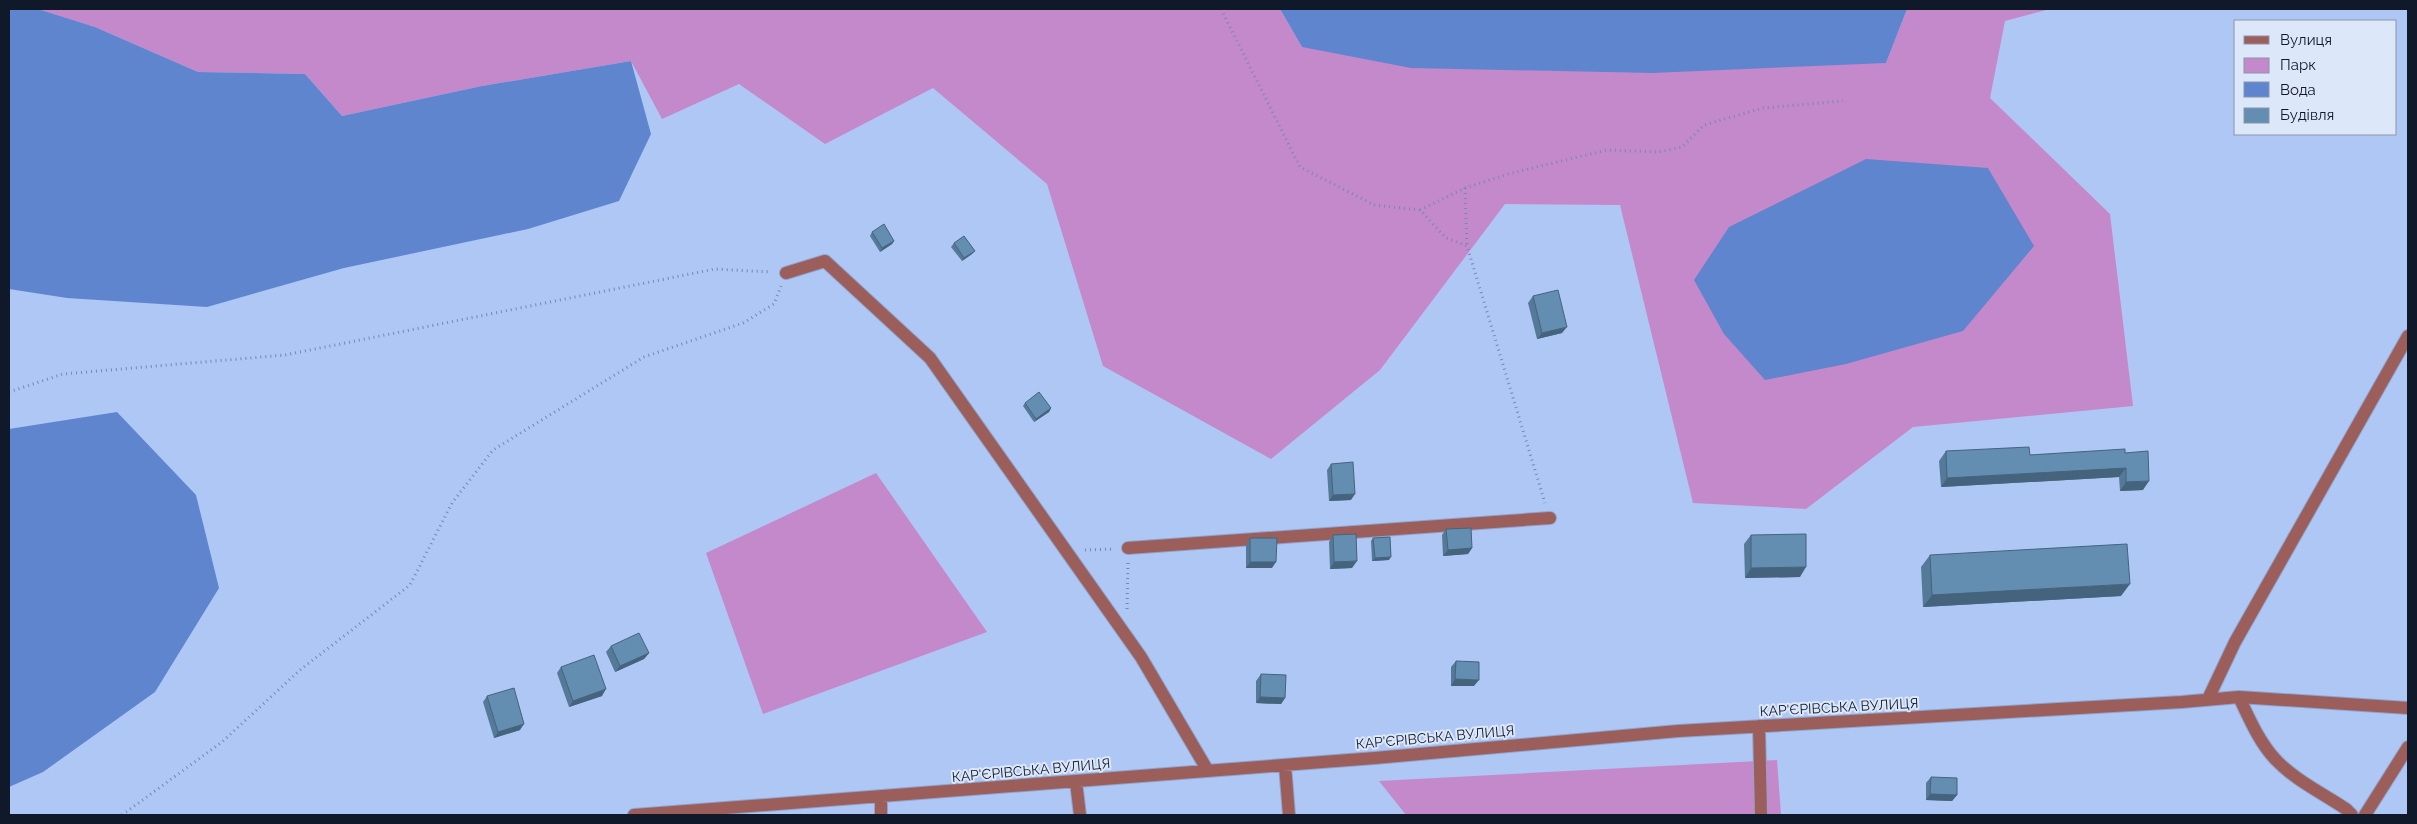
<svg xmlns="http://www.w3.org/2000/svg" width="2417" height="824" font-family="Raleway,sans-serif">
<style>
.green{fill:#c489cb}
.water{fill:#5f85ce}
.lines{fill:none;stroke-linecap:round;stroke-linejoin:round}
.minor-casing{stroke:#8ea4cc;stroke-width:14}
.path{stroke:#7689ad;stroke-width:3;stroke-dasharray:1 4;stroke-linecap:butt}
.minor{stroke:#9b5e5b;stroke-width:12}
.wall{fill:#557a98}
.shaded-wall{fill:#45637c}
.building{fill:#638eb1;stroke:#45637c}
.labels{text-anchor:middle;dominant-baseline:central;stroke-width:4;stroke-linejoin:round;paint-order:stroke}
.street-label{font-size:14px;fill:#10192a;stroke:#dde7fa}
</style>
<rect width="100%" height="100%" fill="#aec7f5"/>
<path class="green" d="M38 9H1280L1302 47 1886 63 1907 9H2050L2005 21 1990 98 2110 214 2133 406 1913 427 1806 509 1693 503 1620 205 1505 204 1380 370 1271 459 1103 366 1047 184 933 88 825 144 739 84 662 119 631 61 482 86 342 116 305 74 198 72 95 27Z
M876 473 987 632 763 714 706 553Z
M1777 760 1781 815H1406L1379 781Z"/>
<path class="water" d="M9 9H38L95 27 198 72 305 74 342 116 482 86 631 61 651 134 619 201 528 229 344 268 207 307 67 298 9 289Z
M1280 9H1907L1886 63 1652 73 1411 68 1302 47Z
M1866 159 1988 168 2034 246 1963 331 1846 364 1765 380 1724 334 1694 280 1729 227Z
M117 412 196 495 219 588 155 692 43 772 9 787V429Z"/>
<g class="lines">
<defs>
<path id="minor" d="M786 273 825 261 930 358 1141 657 1208 771
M1128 548 1550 518
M2239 697C2249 718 2259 742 2276 760 2295 780 2322 793 2346 809L2352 815
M2208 699 2235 642 2408 336
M1759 726 1761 815
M1285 765 1289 815
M1076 782 1080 815
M634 815 1375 758 1678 731 2182 702 2239 697 2408 708
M881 815V797
M2365 815 2408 747"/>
</defs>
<use href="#minor" class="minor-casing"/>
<path class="path" d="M1221 9 1300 167 1374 205 1420 210 1446 238 1467 246 1545 503
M1465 188 1467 246
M1420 210 1465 188 1512 173 1607 150 1659 152 1682 147 1704 125 1763 108 1843 101
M9 392 63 374 285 355 715 269 771 272
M1085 550 1114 549
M1127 609 1128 563
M122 815 222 742 300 670 410 585 452 503 493 450 644 357 743 323 774 304 781 286"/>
<use href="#minor" class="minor"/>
</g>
<path class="wall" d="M872 232 894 241 892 244 880 252 870 236Z
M954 243 972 254 962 261 951 247Z
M1533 296 1562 333 1537 339 1528 303Z
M1025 403 1051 408 1049 412 1034 422 1023 406Z
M1946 451 2030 455 2125 453 2143 490 2120 491 2119 477 1941 487 1939 461Z
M1331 464 1351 500 1329 501 1327 470Z
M1446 529 1472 548 1468 554 1443 556 1442 535Z
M1333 535 1352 568 1330 569 1329 542Z
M1751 535 1800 577 1745 578 1744 544Z
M1250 538 1272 568H1246V545Z
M1373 538 1389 560 1372 561 1371 541Z
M1930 555 2121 596 1923 607 1921 567Z
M611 646 649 653 644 659 615 672 606 652Z
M1456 661 1474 686H1451V667Z
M561 667 602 696 569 707 557 673Z
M1261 674 1285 698 1281 704 1256 703V681Z
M487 696 520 730 494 738 483 702Z
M1931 777 1957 795 1952 801 1926 800V783Z"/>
<path class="shaded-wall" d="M894 241 892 244 880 252 882 248Z
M975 251 972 254 962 261 964 258Z
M1567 327 1562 333 1537 339 1542 333Z
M1051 408 1049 412 1034 422 1036 419Z
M2126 468 2119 477 1941 487 1947 478Z
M2149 481 2143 490 2120 491 2126 482Z
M1355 494 1351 500 1329 501 1333 495Z
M1472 548 1468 554 1443 556 1448 550Z
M1391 557 1389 560 1372 561 1375 558Z
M1357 561 1352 568 1330 569 1334 562Z
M1250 562H1276L1272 568H1246Z
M1806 567 1800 577 1745 578 1751 568Z
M2130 584 2121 596 1923 607 1932 595Z
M649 653 644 659 615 672 620 666Z
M1455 679 1479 680 1474 686H1451Z
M606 689 602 696 569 707 573 701Z
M1260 697 1285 698 1281 704 1256 703Z
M524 724 520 730 494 738 498 732Z
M1930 794 1957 795 1952 801 1926 800Z"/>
<path class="building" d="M884 224 894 241 882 248 872 232Z
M964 236 975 251 964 258 954 243Z
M1558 290 1567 327 1542 333 1533 296Z
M1039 392 1051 408 1036 419 1025 403Z
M2029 447 2030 455 2125 449V453L2148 451 2149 481 2126 482V468L1947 478 1946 451Z
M1353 462 1355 494 1333 495 1331 464Z
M1471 528 1472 548 1448 550 1446 529Z
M1356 534 1357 561 1334 562 1333 535Z
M1806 534V567L1751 568V535Z
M1390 537 1391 557 1375 558 1373 538Z
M1250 538H1277L1276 562H1250Z
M2127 544 2130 584 1932 595 1930 555Z
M639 633 649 653 620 666 611 646Z
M594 655 606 689 573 701 561 667Z
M1456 661 1479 662V680L1455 679Z
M1261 674 1286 675 1285 698 1260 697Z
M514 688 524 724 498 732 487 696Z
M1931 777 1957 778V795L1930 794Z"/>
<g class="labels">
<g class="street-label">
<text transform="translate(1839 707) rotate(-3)">КАР'ЄРІВСЬКА ВУЛИЦЯ</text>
<text transform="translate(1435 737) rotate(-5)">КАР'ЄРІВСЬКА ВУЛИЦЯ</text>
<text transform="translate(1031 770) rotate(-5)">КАР'ЄРІВСЬКА ВУЛИЦЯ</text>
</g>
</g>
<rect width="2417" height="824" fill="none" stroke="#10192a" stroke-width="20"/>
<rect x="2234" y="20" width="162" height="115" fill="#dde7fa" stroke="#8b95a7"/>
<rect x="2244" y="36" width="25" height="8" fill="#9b5e5b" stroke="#8b95a7"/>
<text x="2280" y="45" font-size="15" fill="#10192a">Вулиця</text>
<rect x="2244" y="58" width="25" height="15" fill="#c489cb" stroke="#8b95a7"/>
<text x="2280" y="70" font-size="15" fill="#10192a">Парк</text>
<rect x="2244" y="82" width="25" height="15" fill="#5f85ce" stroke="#8b95a7"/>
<text x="2280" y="95" font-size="15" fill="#10192a">Вода</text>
<rect x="2244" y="108" width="25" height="15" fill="#638eb1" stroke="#8b95a7"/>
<text x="2280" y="120" font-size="15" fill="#10192a">Будівля</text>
</svg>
